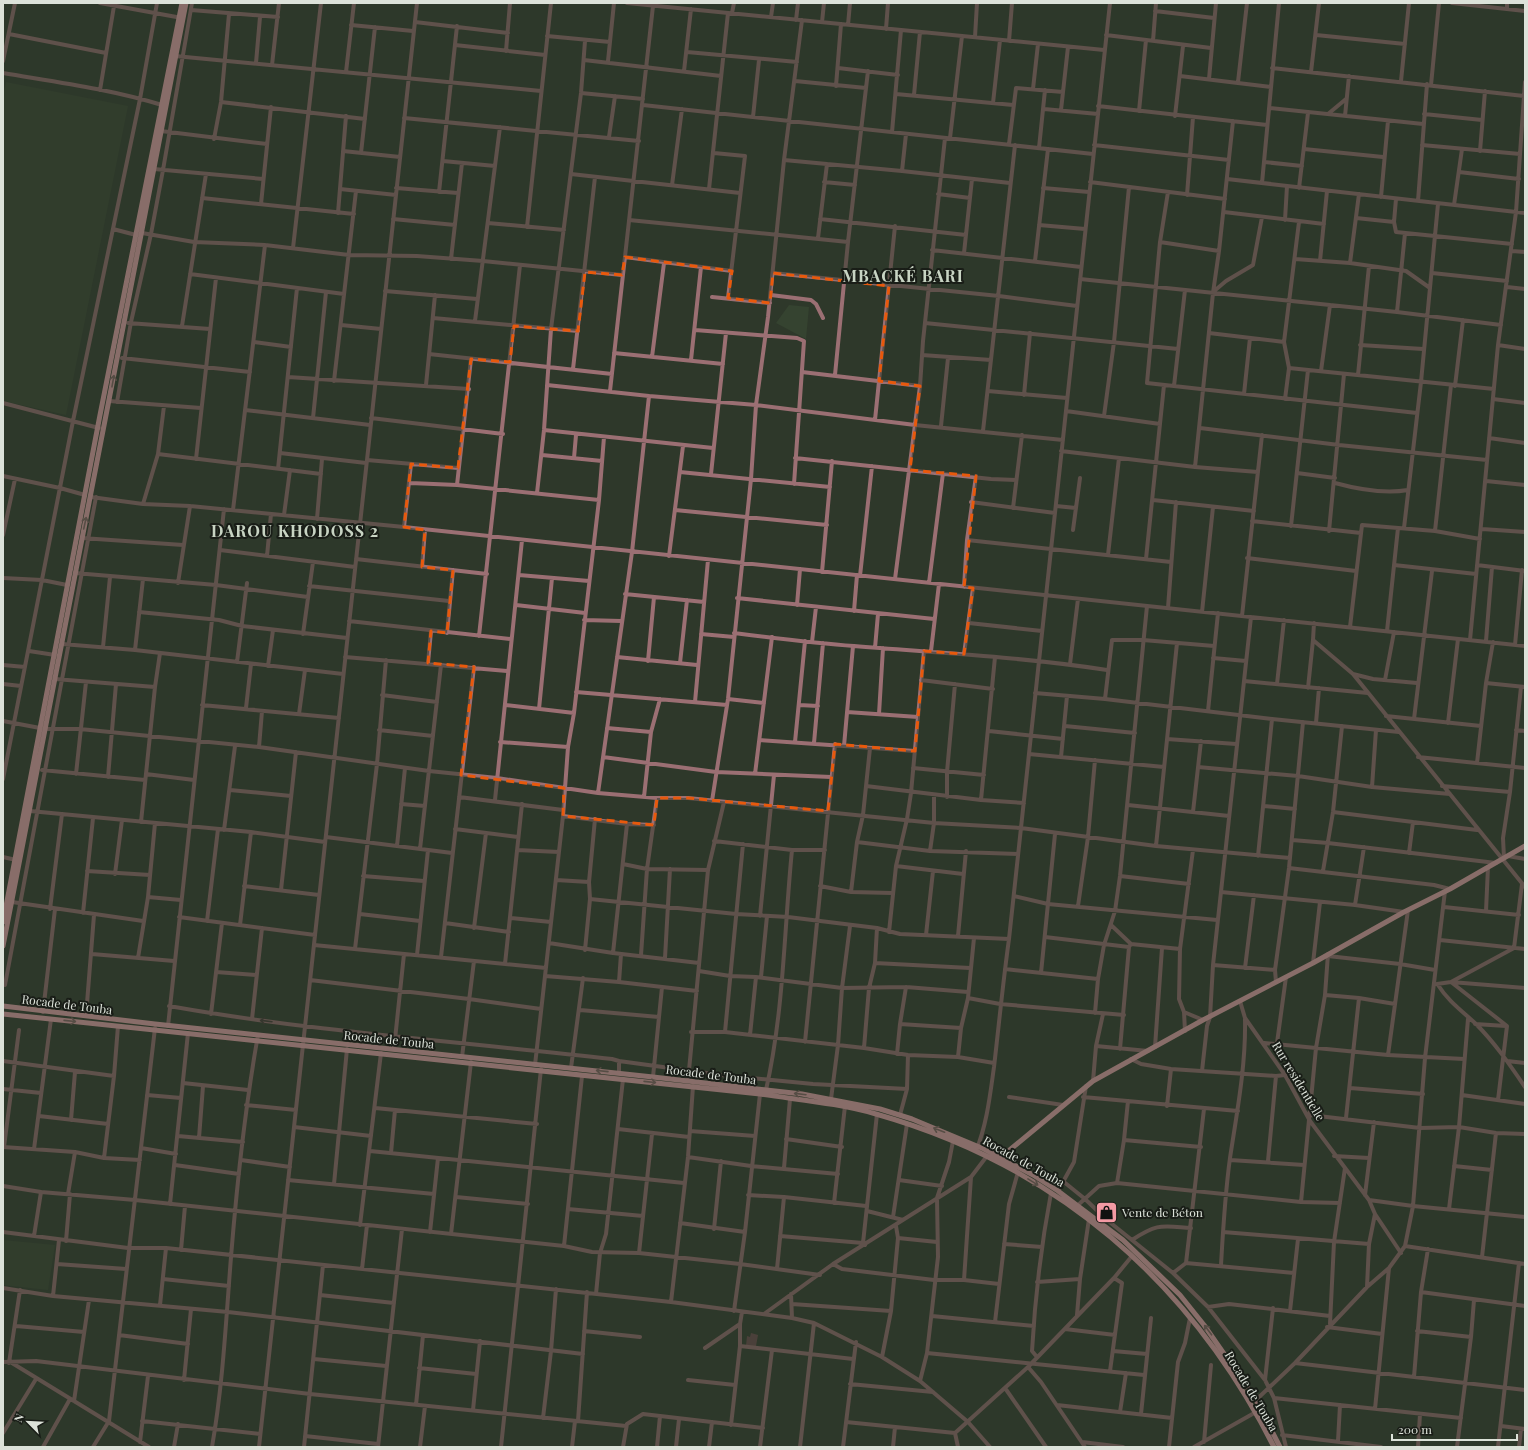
<svg xmlns="http://www.w3.org/2000/svg" width="1528" height="1450" font-family="'Playfair Display',serif">
<style>
.built{fill:#354330}
.green{fill:#6e4b4e}
.lines{fill:none;stroke-linecap:round;stroke-linejoin:round}
.minor{stroke:#9b6f73;stroke-width:4}
.major{stroke:#f7aeb5;stroke-width:5}
.oneway{stroke:#866}
.oneway2{stroke:#403633}
.marked{fill:none;stroke:#e8590c;stroke-width:3;stroke-dasharray:8 5;stroke-linejoin:round}
.labels{text-anchor:middle;dominant-baseline:central;stroke-width:4;stroke-linejoin:round;paint-order:stroke}
.street-label{font-size:12px;fill:#dce2d9;stroke:#191d17}
.poi-label{font-size:12px;fill:#dce2d9;stroke:#191d17;text-anchor:start}
.district-label{font-size:16px;font-weight:bold;letter-spacing:1px;fill:#c8d4c3;stroke:#191d17}
</style>
<rect width="100%" height="100%" fill="#2e382a"/>
<path class="built" d="M6 82 128 106 66 415 3 401V95Z
M789 305 809 307 806 339 776 323Z
M3 1240 55 1245 48 1290 3 1285Z"/>
<path class="green" d="M751 1333 758 1335 756 1346H746L747 1336 750 1337Z"/>
<g class="lines">
<path class="minor" d="M100 3 182 18
M627 3 1104 50
M1452 3 1525 11
M1507 9V3
M191 10 278 17
M1155 11 1214 18
M732 13 734 3
M771 17 773 3
M796 20 798 3
M415 22 508 33
M822 22 824 3
M351 25 413 31
M848 25 850 3
M886 29 888 3
M9 34 106 53
M1106 35 1211 48
M1316 35 1405 44
M547 36 610 42
M975 37 977 3
M1009 41 1012 3
M1153 41 1156 3
M455 45 545 55
M506 51 510 3
M687 52 797 62
M175 56 541 91
M584 60 721 76
M3 61 15 3
M608 61 614 3
M256 63 260 17
M272 65 279 3
M838 68 898 75
M1272 68 1524 96
M684 71 691 9
M346 72 354 3
M1311 72 1319 3
M3 73C56 82 110 89 162 105
M1180 76 1271 87
M1209 79 1216 3
M795 81 866 88
M1401 81 1409 3
M1238 82 1247 3
M1431 85 1439 3
M836 86 841 24
M1033 89 1038 44
M100 90 114 6
M581 93 643 99
M896 94 1013 105
M914 95 920 32
M221 102 365 119
M993 103 1000 40
M643 105 1093 154
M1098 106 1267 125
M1269 108 1423 124
M1044 109 1098 114
M1061 110 1068 47
M1139 111 1146 40
M1328 114 1346 99
M1424 114 1482 120
M1175 116 1183 46
M1345 116 1349 76
M753 117 759 60
M404 118 639 141
M161 131 267 144
M892 132 901 30
M609 137 615 96
M950 138 962 36
M214 139 221 102 229 14
M1009 144 1016 88 1063 92
M1094 145 1229 160
M1422 145 1520 154
M1039 148 1045 90
M1304 149 1383 157
M343 151 400 157
M1480 151 1485 91
M361 153 375 27
M714 153 745 156 728 298
M784 160 902 171 1010 183
M443 161 495 166
M1264 162 1302 166
M154 169 263 179
M902 171 906 134
M1459 172 1519 179
M571 174 740 193
M1227 179 1525 213
M824 182 855 185
M1090 182 1225 199
M1262 183 1279 3
M672 185 682 109
M396 188 458 193
M1043 188 1089 192
M1299 188 1308 113
M340 189 396 195
M709 189 728 13
M439 192 457 26
M1168 192 1160 242 1147 383 1417 413
M938 194 970 198
M1187 195 1193 117
M1381 197 1388 121
M202 198 354 214
M1396 199 1394 222 1396 232 1512 244
M1418 201 1427 84
M261 204 271 107
M1454 205 1462 149
M1224 212 1324 224
M338 213 346 116
M1356 218 1394 222
M393 219 455 225
M820 219 966 235
M629 220 848 242
M1285 220 1287 186
M488 223 564 230
M1039 225 1085 229
M527 227 551 3
M113 229 136 235
M142 233 194 242 265 245 349 255 417 256 483 261 622 275
M818 238 827 164
M1160 242 1219 251
M293 248 321 3
M932 250 1081 267
M1512 251 1525 252
M964 253 972 179
M625 257 732 271
M451 259 462 163
M1295 259 1350 263 1406 271 1430 288
M1035 261 1048 149
M1320 261 1327 191
M1350 263 1359 194
M773 273 999 296 1077 306
M1432 273 1507 281
M190 274 344 294
M1080 279 1397 312 1501 325
M1507 287 1525 289
M385 291 477 299
M1213 292 1226 281 1253 265 1262 217
M771 295 811 300 816 304 823 318
M712 297 770 303
M1397 312 1405 233
M433 318 578 331
M475 321 500 127
M128 323 210 329
M925 323 1178 349
M341 325 381 329
M182 326 206 174
M695 330 797 338 804 341 794 484
M1209 333 1284 342
M254 342 291 347
M1360 345 1423 349
M1498 345 1525 349
M614 353 723 364
M429 354 612 374
M922 355 991 360
M652 357 664 263
M122 358 250 372
M691 360 701 267
M1289 368 1494 389
M573 369 595 177
M1321 371 1330 305
M802 372 920 386 895 579
M835 375 848 242 868 71
M1358 375 1369 266
M288 377 469 389
M334 381 356 191
M426 385 435 295
M547 385 649 396 756 405 915 425 1063 440
M920 386 923 341 945 138
M1174 386 1185 290
M1455 386 1463 320
M610 391 653 6
M988 391 1067 398
M1244 394 1250 338
M1024 395 1030 333
M1285 399 1289 368 1284 342 1299 222
M1493 399 1525 403
M109 401 201 408
M117 402 131 322 151 234 163 170 192 3
M3 403 99 428
M245 410 370 425
M1066 411 1160 424
M1104 416 1114 342 1129 187
M313 418 326 292
M371 418 503 434
M875 420 895 226
M941 426 948 358
M1200 428 1339 445 1487 460
M544 430 713 448
M983 431 1015 145
M1489 438 1525 443
M1061 451 1195 467 1258 472
M280 453 366 463
M158 454 321 474
M542 455 602 461
M574 458 576 435
M795 458 991 479 1016 480
M196 459 216 278
M367 460 458 468
M1195 467 1213 293 1219 251 1233 121
M278 469 297 288
M680 472 830 487
M1297 473 1335 478
M711 474 726 333
M3 476 60 488 85 495
M1486 481 1525 485
M410 483 457 485 599 500
M1335 483C1357 489 1385 494 1408 490
M457 485 471 359
M537 493 544 430 551 329 581 93 585 41
M91 497 143 504 190 506 404 527 1525 646
M1153 500 1254 511
M971 502 1055 513
M143 504 158 454 164 406
M1056 506 1076 508
M1013 508 1022 435
M233 510 265 245
M675 510 827 525
M284 515 290 470
M317 519 322 459
M1252 521 1361 533
M1291 526 1308 370
M404 527 411 464
M1404 528 1421 382 1438 204
M1482 529 1525 532
M1073 530 1080 478
M1329 531 1344 374
M1435 531 1451 385
M3 535 15 479
M82 538 183 545
M967 540 1171 562
M220 550 355 567
M1108 555 1119 458
M267 556 271 514
M669 556 683 446
M1247 558 1356 571
M356 559 487 574
M1146 559 1164 385
M1394 565 1476 574
M1477 565 1525 571
M422 567 425 530
M822 572 832 461
M75 573 216 585 308 597
M519 575 589 581
M860 576 872 466
M3 578 42 580 67 585
M178 583 190 506
M929 583 943 473
M309 586 449 601
M964 587 967 540 976 476
M625 594 704 602
M737 598 934 619
M516 605 585 613
M797 605 800 569
M1168 608 1176 502
M854 611 857 575
M139 612 219 620 242 626 347 638
M1202 612 1213 507
M1242 616 1262 435
M584 620 621 621
M349 621 511 639
M969 623 1042 631
M1314 623 1313 640 1353 674 1525 887
M1350 627 1362 525 1435 531 1480 539
M1387 631 1398 528
M447 633 453 570
M734 633C774 638 814 643 854 646 939 653 1023 657 1107 670
M303 634 313 562
M701 634 734 637
M479 636 520 265
M1470 640 1498 345 1516 212 1525 82
M1486 641 1492 567
M812 642 816 607
M62 644 135 650 343 674
M1515 645 1522 570
M103 647 110 577
M875 648 878 614
M135 650 143 579
M29 651 55 655
M931 651 939 584
M964 654 973 588
M345 657 507 671
M617 657 697 665
M1213 658 1246 661
M648 661 654 597
M237 662 247 583
M428 663 431 631
M680 663 687 600
M1070 664 1078 599
M3 665 25 667
M268 666 273 630
M1353 674 1373 679 1417 683
M55 679 155 687
M921 680 993 689
M1385 680 1394 632
M1244 681 1368 693
M1486 683 1525 687
M3 684 21 686
M1277 684 1284 620
M1308 688 1313 640
M576 692 727 705
M1035 693 1105 699 1272 719 1399 732
M382 695 437 702
M728 699 764 703
M1105 699 1112 640H1143L1214 646
M695 702 708 560
M202 705 339 718
M505 705 574 713
M799 705 818 706
M246 708 251 664
M539 709 552 578
M1208 711 1218 613
M847 712 918 717
M299 714 305 670
M879 714 883 648
M1386 716 1481 726
M1414 719 1432 571
M3 721 40 728
M1316 723 1319 688
M1448 723 1458 639
M1065 726 1135 733
M607 728 651 732
M45 729H80L259 747 429 771 497 778 598 793 657 798H688L934 823 1021 828 1156 846 1290 858
M379 730 433 736
M1516 730 1525 731
M989 731 1063 739
M1167 739 1236 744
M760 740 915 751
M500 742 568 747
M795 742 805 641
M814 743 823 643
M844 746 853 646
M259 747 262 711
M1029 754 1164 767
M603 757 716 772 831 777
M1061 757 1067 696
M1418 757 1525 768
M1477 763 1486 683 1493 642
M1198 767 1298 776 1372 787 1450 794
M913 768 984 775
M42 770 145 780
M76 774 86 682
M146 774 194 780
M755 774 772 637
M108 777 116 684
M3 779 73 421 140 99 157 3
M866 786 981 800 1024 803
M1442 786 1510 792
M1372 787 1376 730
M230 790 291 796
M598 793 632 552 649 396
M459 797 563 810
M644 797 651 732 660 699
M947 797V772L955 684
M495 800 522 540
M981 800 995 657
M712 801 728 699 751 479 756 405 768 317 784 160 802 20
M401 804 425 806
M1128 805 1229 816
M1264 806 1295 809
M30 811 251 832 325 842
M1193 812 1201 741
M1333 812 1477 830
M563 816 627 824 654 825
M141 822 155 687 160 653
M455 829 518 837
M224 830 235 746
M326 837 452 853
M1292 840 1328 843 1496 863
M714 841 792 850H825
M857 842 930 851 1018 854
M397 846 405 768
M1156 846 1177 643
M420 849 441 665
M517 850 559 852
M930 851 934 823V795
M1409 853 1413 822
M1258 856 1272 719
M1508 856 1525 859
M3 857 16 860
M1504 858 1503 838 1510 792 1521 687
M623 864 647 869 708 870
M896 866 963 874
M1289 868 1434 885 1450 889
M87 871 150 875
M1323 871 1333 812 1342 726
M115 874 122 820
M363 876 424 881
M1120 876 1189 884
M556 880 589 882
M244 886 319 895
M820 886 851 892 892 893
M281 890 296 752
M851 892 857 842 863 815 870 748
M1221 892 1355 905 1404 912
M1014 896 1048 904 1217 920
M148 897 181 900
M590 899 736 914 788 917 877 928 900 934 1009 939
M12 902 143 921
M1355 905 1364 847
M1078 906 1088 837 1095 760
M1444 907 1519 915
M50 909 62 814
M1486 911 1488 867
M83 913 93 818
M360 914 420 921
M760 916 774 775
M179 917 315 935
M511 918 551 922
M207 921 218 829
M445 923 509 932
M240 925 251 832
M1111 925 1131 944 1129 947 1120 1049
M474 928 486 833
M889 932 896 866 907 819 911 793 924 651
M926 935 933 871
M958 936 966 851
M1045 937 1129 947
M1440 940 1525 949
M549 943 613 953 699 963
M1131 944 1180 949
M314 945 546 968
M355 949 377 764 386 660
M585 950 590 899 589 882 595 819
M613 953 627 824
M92 954 174 961
M417 955 428 850
M641 955 647 869 657 798
M1328 956 1400 964 1435 970
M441 957 474 667
M138 958 148 897 155 823
M665 958 670 869
M875 963 970 968
M1313 963 1320 902
M505 964 522 804
M1213 965 1275 970
M1245 968 1254 895
M1005 969 1098 979
M699 971 730 976 756 977 842 988 906 987 968 992
M216 972 256 975
M1041 973 1055 834
M545 976 619 982 697 991
M761 977 767 916
M310 980 469 999 541 1009
M619 982 621 954
M1276 982 1275 970 1289 868 1303 722
M1437 984 1451 982 1525 988
M5 985 96 497
M1438 985C1448 1001 1462 1011 1476 1024 1495 1043 1510 1065 1525 1087
M1325 995 1359 998 1395 1004
M968 998 1000 1004 1124 1015
M1240 1001 1245 1018 1285 1075 1310 1121 1369 1200 1375 1214 1401 1253
M169 1006C315 1032 464 1042 612 1059L619 1061V1073
M580 1010 659 1017
M43 1012 55 909
M1184 1012 1203 1020
M1095 1013 1098 979 1104 945 1115 911 1120 876 1147 606
M211 1014 222 923
M86 1016 94 915
M252 1019 262 928
M900 1024 961 1028
M1475 1024 1506 1026
M168 1026 224 509
M1185 1031 1184 1012 1179 999 1180 949 1193 850
M691 1032H725L864 1048 908 1055 958 1057 994 1063
M725 1032 743 844
M750 1035 756 977
M805 1042 835 744
M1264 1043 1388 1055 1464 1059
M1277 1043 1286 977
M1096 1046 1148 1051
M1155 1047 1162 948
M864 1048 869 988 875 963 877 928
M394 1049 404 954
M897 1054 900 1024 906 987
M1388 1055 1408 910
M462 1057 474 961
M958 1057 961 1028 968 998 974 938
M1131 1059 1141 1064 1171 1069 1276 1076 1285 1075
M3 1061 114 1076
M619 1061 721 1075 813 1084 907 1089
M1507 1061 1525 1063
M535 1065 563 816 568 747 574 713 599 500 604 437
M571 1068 583 978
M1202 1071 1207 1026 1210 1017 1213 965 1251 617
M653 1077 662 987
M688 1081 708 870 724 802
M1093 1081 1096 1046 1103 1014
M183 1083 248 1090
M1350 1088 1423 1094
M3 1089 41 1093
M766 1090C784 1011 784 930 792 850
M147 1095 181 1098
M1462 1095 1525 1104
M1009 1097 1063 1105
M1083 1097 1238 1111
M831 1099 838 1045 842 988 850 926
M1498 1100 1507 1026 1451 982 1514 948 1522 884
M246 1105 296 1110
M1167 1106 1171 1069
M375 1108 537 1124
M900 1115 907 1089 908 1055
M1310 1115 1420 1128 1459 1127 1496 1133 1525 1134
M39 1116 108 1124
M1346 1118 1359 998
M71 1120 75 1072
M294 1127 371 1136
M618 1129 689 1137
M690 1131 755 1136
M178 1136 243 1142
M199 1138 203 1086
M786 1139 842 1147
M1124 1140 1201 1147
M3 1147 75 1152 104 1158 140 1160
M4 1147 19 1030
M141 1148 176 1154
M34 1149 51 1019
M370 1151 684 1183
M976 1151C987 1124 990 1095 994 1067 999 1024 1003 982 1009 939L1110 3
M391 1153 395 1110
M1334 1156 1369 1158
M688 1157 751 1166 838 1174
M104 1158 114 1076 118 1026
M241 1160 290 1167
M1230 1160 1304 1165
M1268 1161 1276 1076
M175 1165 239 1174
M1454 1166 1492 1170
M784 1168 790 1099
M288 1180 434 1194
M899 1180 942 1186
M1064 1182 1085 1199 1107 1220 1173 1273 1208 1307 1265 1380 1274 1398 1286 1447
M1117 1183 1124 1140 1128 1101
M334 1184 347 1049
M3 1186 41 1192 135 1200 564 1246 592 1252 639 1253 740 1264 820 1275
M1058 1191 1074 1162 1086 1086
M68 1194 75 1152
M748 1195 784 1197 866 1206
M1365 1195 1374 1122
M456 1197 528 1204
M1369 1200 1413 1206 1525 1217
M1301 1202 1316 1048 1325 995 1328 954
M834 1203 845 1106
M170 1204 188 1033
M1078 1205 1099 1186 1117 1183 1301 1202 1340 1203
M568 1209 643 1216
M1449 1209 1459 1127 1468 1019
M867 1211 903 1220
M893 1217 907 1124
M680 1223 745 1232
M360 1225 381 1053
M714 1229 721 1161
M3 1232 128 1248H166L671 1302 792 1318 814 1323 882 1357 920 1381 968 1422 990 1447
M430 1232 438 1158
M1223 1232 1369 1244
M451 1234 471 1062
M34 1236 41 1192
M780 1236 863 1243 865 1245
M898 1238 937 1242
M1132 1240C1158 1223 1161 1226 1191 1228
M66 1241 70 1194
M863 1243 877 1114
M1004 1244 1042 1247
M564 1246 582 1076
M1405 1246 1525 1264
M181 1250 185 1206
M639 1253 652 1134
M1482 1257 1496 1133
M1186 1263 1204 1109
M57 1264 126 1269
M833 1264 842 1269 934 1280H964L999 1284
M1221 1265C1223 1230 1225 1194 1230 1158 1237 1112 1246 1065 1245 1019
M362 1269 367 1225
M777 1269 784 1197
M1173 1273 1186 1263 1294 1273
M1114 1278 1132 1256
M163 1279 229 1286
M964 1280 971 1177
M1037 1282 1080 1279
M1367 1287 1369 1244 1375 1214
M3 1288 53 1296 228 1312 583 1354
M1421 1292 1525 1306
M596 1294 600 1253 606 1234 623 1079
M791 1294 792 1318
M320 1295 394 1303
M53 1296 59 1240
M671 1302 688 1157 693 1086
M792 1304 891 1311
M160 1305 166 1248
M1208 1307 1229 1304 1330 1316
M734 1311 745 1232 760 1094
M1290 1311 1298 1239
M764 1314 833 1264 971 1177 987 1156
M1077 1315 1080 1279 1089 1219
M932 1316 1034 1326
M995 1322 1009 1204 1018 1172
M1330 1324 1334 1242 1345 1168
M16 1326 84 1332
M1327 1327 1382 1334
M1065 1329 1115 1335
M584 1331 640 1337
M1417 1331 1471 1337
M119 1335 188 1344
M740 1346 853 1359
M705 1348 740 1324
M1113 1351 1147 1354
M927 1353 1144 1375
M882 1357 891 1311 898 1238 896 1226
M1037 1357 1032 1351C1035 1298 1041 1246 1051 1193
M314 1359 386 1366
M3 1362 36 1361 310 1394 626 1426
M9 1363 20 1290
M12 1363 149 1447
M1295 1363 1525 1390
M1028 1367 1041 1382 1085 1447
M419 1368 476 1374
M1414 1377 1421 1292 1428 1249
M184 1380 191 1309
M688 1380 735 1385
M1265 1380 1273 1308
M920 1381 927 1353 938 1257 937 1198 949 1162 953 1141
M850 1384 933 1392
M1005 1388 1046 1447
M1274 1398 1461 1418
M1256 1400 1295 1363 1367 1287 1389 1268 1405 1246 1413 1206 1425 1058 1445 891
M74 1401 89 1300
M416 1405 423 1335
M1057 1405 1172 1418
M1375 1409 1389 1268
M473 1410 480 1341
M1120 1412 1126 1373
M1141 1414 1151 1318
M543 1418 551 1351 556 1289
M142 1421 260 1434
M578 1421 587 1292
M846 1422 955 1433
M731 1425 740 1346V1324L742 1312
M1501 1426 1525 1429
M3 1433 36 1379
M1282 1435 1381 1447
M305 1436 378 1444
M1338 1441 1340 1405
M140 1442 148 1376
M1082 1442 1123 1447
M1204 1442 1211 1365
M43 1447 70 1399
M93 1447 109 1421 155 1028
M174 1447 178 1424
M212 1447C223 1384 226 1320 231 1257 237 1183 245 1108 258 1035
M259 1447 417 3
M304 1447 323 1265
M378 1447 402 1229
M420 1447 425 1406
M501 1447 541 1069
M572 1447 575 1421
M623 1447 627 1424 643 1414 763 1428
M657 1447 660 1416
M676 1447 679 1419
M709 1447 712 1422
M760 1447 772 1350
M800 1447 814 1323
M843 1447 856 1342
M893 1447 895 1427
M958 1447 955 1433 1028 1367 1114 1278 1122 1283 1110 1371
M1169 1447 1178 1362 1185 1343 1190 1318
M1194 1447 1256 1412
M1418 1447 1420 1414
M1457 1447 1471 1337 1474 1300
M1498 1447 1519 1263
M1519 1447 1521 1429"/>
<path class="major" d="M3 922 100 415 182 3
M3 946 186 3
M3 1006 155 1024 653 1077 802 1094 880 1109 912 1119 984 1149 1033 1175 1058 1191 1123 1240 1180 1295 1204 1325 1256 1400 1280 1447
M3 1014 760 1094C799 1100 838 1103 876 1114 1056 1165 1190 1281 1274 1447
M1000 1158 1093 1081 1203 1020 1313 963 1404 912 1450 889 1525 846"/>
</g>
<defs><path id="oneway-shaft" d="M-6 0H5M1.5-3L5.5 0L1.5 3" fill="none" stroke-width="1.6" stroke-linecap="round" stroke-linejoin="round"/></defs>
<g class="oneway">
<use href="#oneway-shaft" transform="translate(113 381) rotate(-80)"/>
<use href="#oneway-shaft" transform="translate(85 523) rotate(-78)"/>
<use href="#oneway-shaft" transform="translate(70 1021) rotate(6)"/>
<use href="#oneway-shaft" transform="translate(602 1071) rotate(-174)"/>
<use href="#oneway-shaft" transform="translate(650 1082) rotate(6)"/>
<use href="#oneway-shaft" transform="translate(800 1094) rotate(-173)"/>
<use href="#oneway-shaft" transform="translate(939 1130) rotate(-159)"/>
<use href="#oneway-shaft" transform="translate(1033 1182) rotate(32)"/>
<use href="#oneway-shaft" transform="translate(1208 1330) rotate(-127)"/>
</g>
<use class="oneway2" href="#oneway-shaft" transform="translate(266 1021) rotate(-173)"/>
<path d="M0 0H1528V1450H0ZM625 257 732 271 728 298 770 303 773 273 889 286 879 381 920 386 910 470 976 476 964 587 973 588 964 654 924 651 915 751 835 744 828 811 688 798H657L654 825 563 816 564 788 461 775 474 667 428 663 431 631 447 633 453 570 422 567 425 530 404 527 411 464 458 468 471 359 510 362 514 326 578 331 585 272 622 275Z" fill="#2e382a" fill-opacity=".55" fill-rule="evenodd"/>
<path class="marked" d="M625 257 732 271 728 298 770 303 773 273 889 286 879 381 920 386 910 470 976 476 964 587 973 588 964 654 924 651 915 751 835 744 828 811 688 798H657L654 825 563 816 564 788 461 775 474 667 428 663 431 631 447 633 453 570 422 567 425 530 404 527 411 464 458 468 471 359 510 362 514 326 578 331 585 272 622 275Z"/>
<defs>
<symbol id="shop-square" viewBox="-11 -11 22 22"><rect x="-9" y="-9" width="18" height="18" rx="4" fill="#f49aa4" stroke="#191d17"/><path d="M-5-2.5h2.3a2.7 3.5 0 0 1 5.4 0H5L5.5 6h-11ZM-1.5-2.5h3a1.5 2.3 0 0 0-3 0Z" fill="#111"/></symbol>
</defs>
<g fill-rule="evenodd">
<use href="#shop-square" x="1094" y="1200" width="25" height="25"/>
</g>
<g class="labels">
<g class="street-label">
<text transform="translate(67 1004) rotate(7)">Rocade de Touba</text>
<text transform="translate(389 1039) rotate(6)">Rocade de Touba</text>
<text transform="translate(711 1074) rotate(7)">Rocade de Touba</text>
<text transform="translate(1299 1081) rotate(59)">Rur residentielle</text>
<text transform="translate(1024 1161) rotate(29)">Rocade de Touba</text>
<text transform="translate(1252 1391) rotate(59)">Rocade de Touba</text>
</g>
<g class="poi-label">
<text x="1122" y="1212">Vente de Béton</text>
</g>
<g class="district-label">
<text x="903" y="275">MBACKÉ BARI</text>
<text x="295" y="530">DAROU KHODOSS 2</text>
</g>
</g>
<rect width="1528" height="1450" fill="none" stroke="#dce2d9" stroke-width="8"/>
<g transform="translate(28 1422) rotate(294)" stroke="#191d17" stroke-width="3" paint-order="stroke">
<path d="M0-3L7 15L0 10L-7 15Z" fill="#dce2d9"/>
<text y="-6" font-size="11" font-weight="bold" text-anchor="middle" fill="#dce2d9">N</text>
</g>
<path d="M1392 1434v6h125v-6" fill="none" stroke="#dce2d9" stroke-width="2"/>
<text x="1398" y="1434" font-size="12" fill="#dce2d9" stroke="#191d17" stroke-width="3" paint-order="stroke">200 m</text>
</svg>
